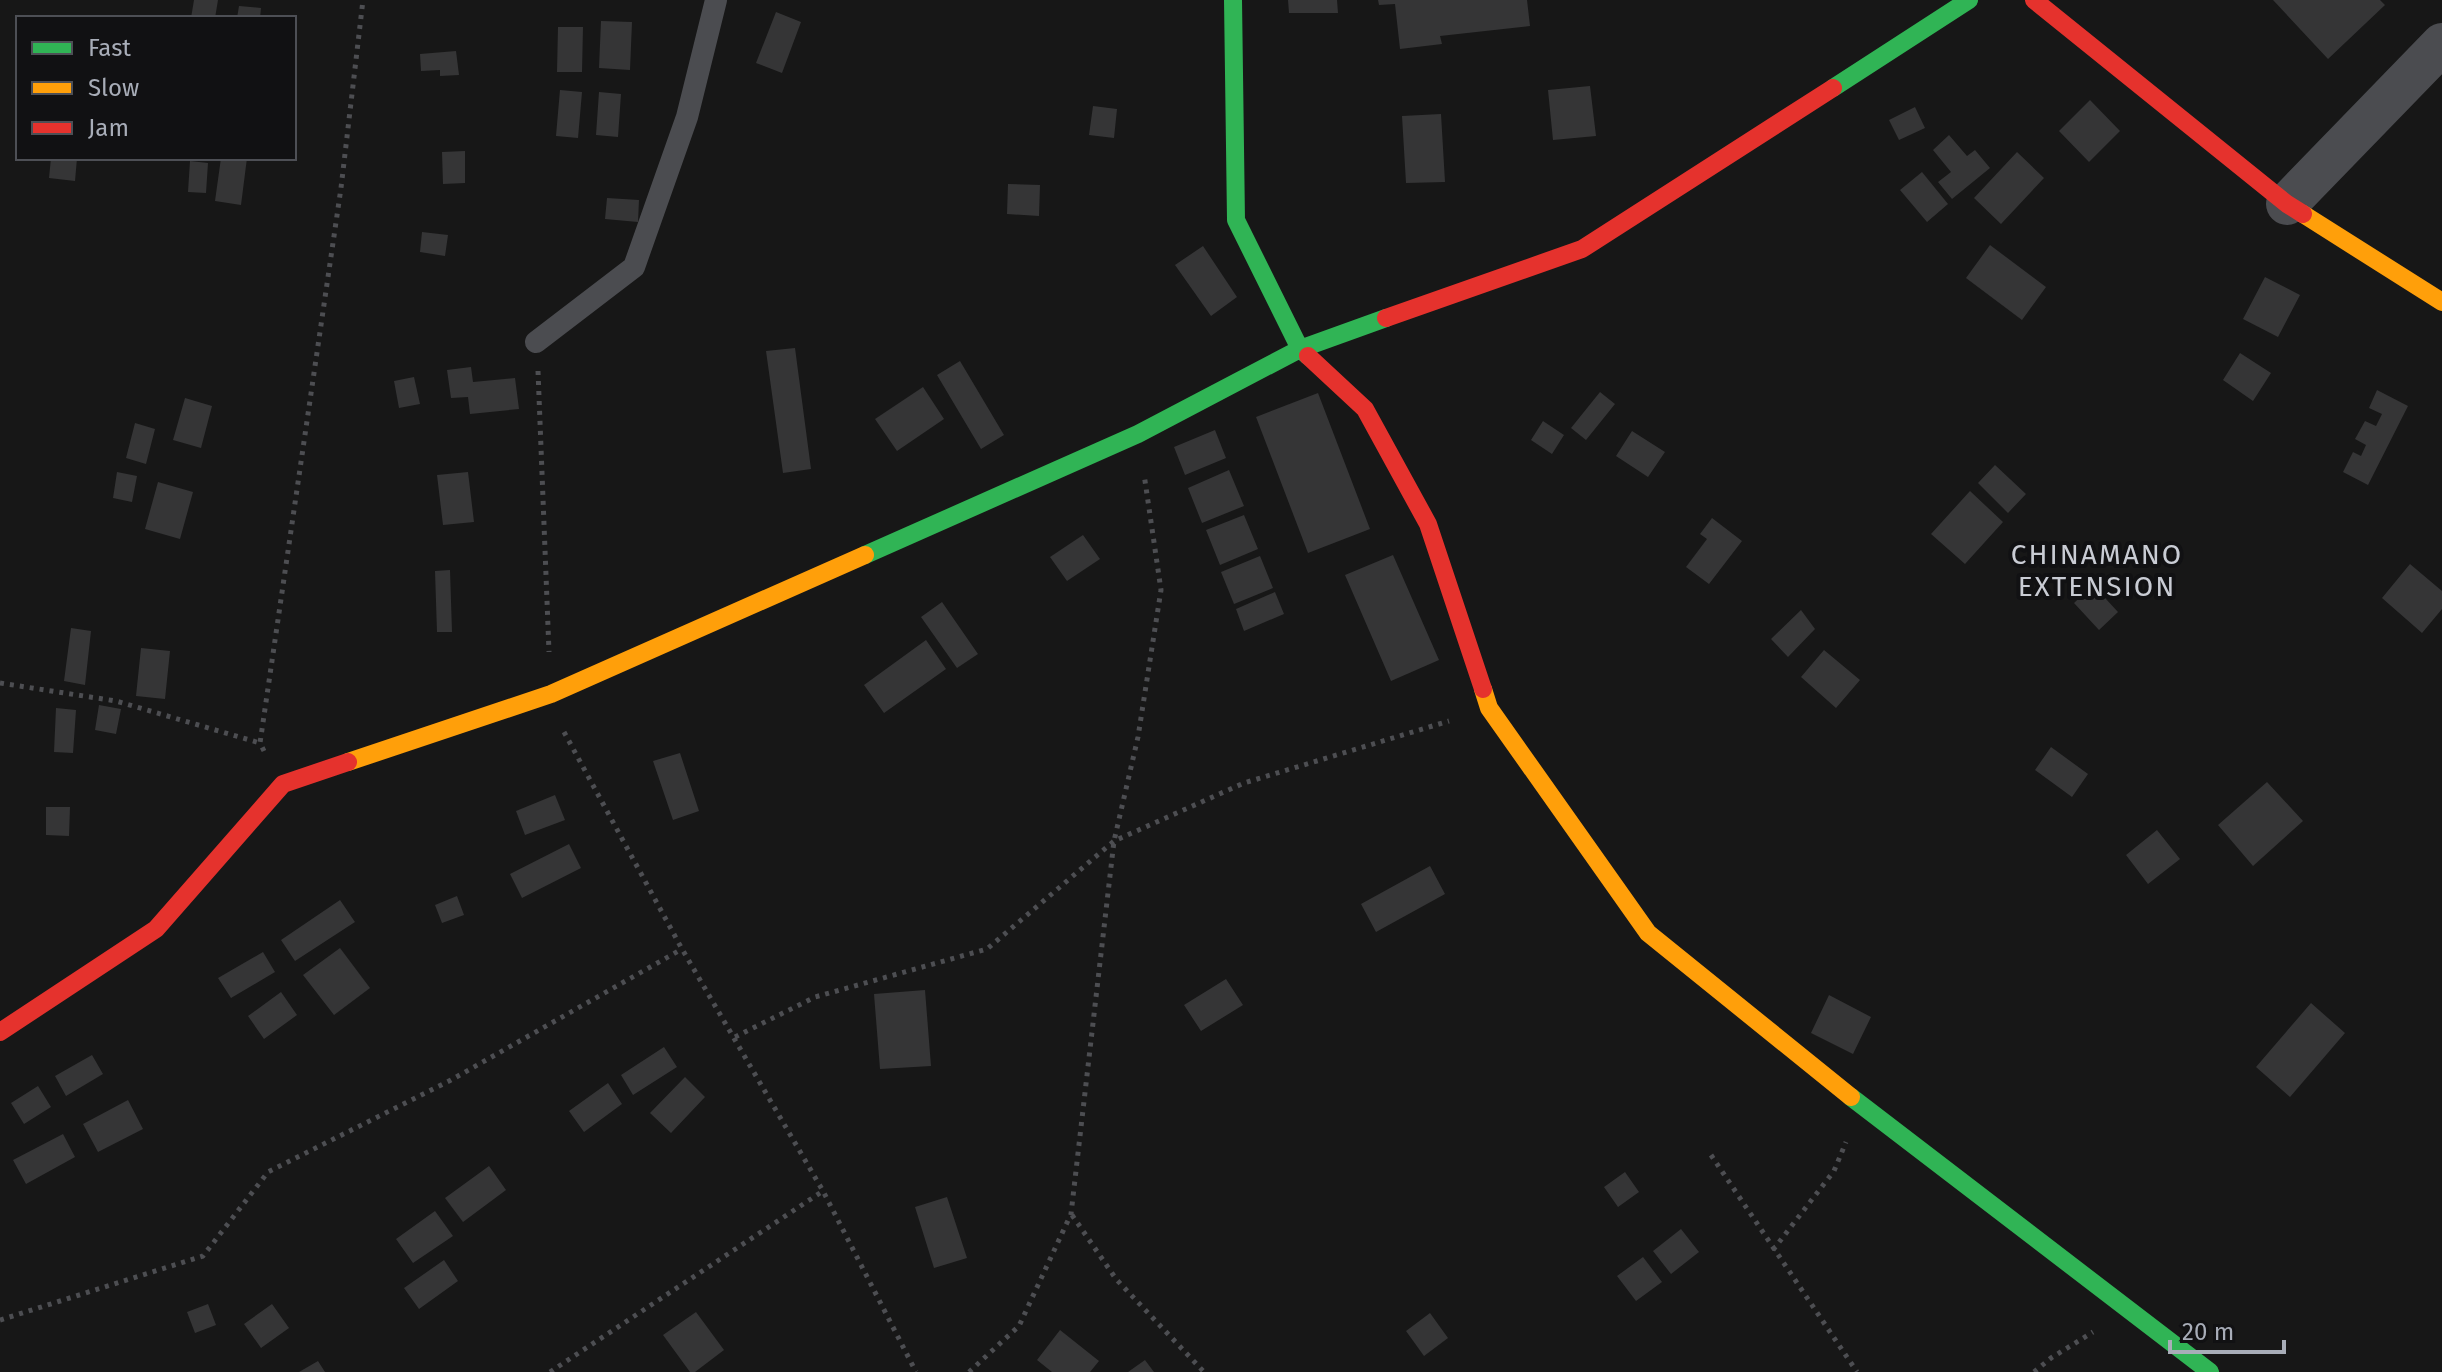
<svg xmlns="http://www.w3.org/2000/svg" width="2442" height="1372" font-family="'Fira Sans',sans-serif">
<style>
.building{fill:#353536}
.lines{fill:none;stroke-linecap:round;stroke-linejoin:round}
.path{stroke:#4d4e52;stroke-width:5;stroke-dasharray:4 6;stroke-linecap:butt}
.lane{stroke:#4b4c50;stroke-width:22}
.street{stroke:#4b4c50;stroke-width:42}
.fast{stroke:#30b455;stroke-width:18}
.slow{stroke:#ff9f0a;stroke-width:18}
.jam{stroke:#e5322d;stroke-width:18}
.labels{text-anchor:middle;dominant-baseline:central;stroke-width:8;stroke-linejoin:round;paint-order:stroke}
.neighbourhood-label{font-size:28px;letter-spacing:2px;fill:#c9ccd4;stroke:#111113}
</style>
<rect width="100%" height="100%" fill="#171717"/>
<path class="building" d="M194 0H218L215 18H191Z
M1288 0H1337L1338 13H1289Z
M1378 0H1527L1530 26 1440 36 1442 44 1400 49 1395 4 1379 5Z
M2273 0H2380L2385 5 2328 59Z
M239 6 261 8 260 18H237Z
M776 12 801 22 782 73 756 63Z
M601 21 632 22 630 70 599 68Z
M558 27H583L582 72H557Z
M456 51 459 75 440 76V70L421 71 420 54Z
M1590 86 1596 136 1553 140 1548 90Z
M560 90 582 92 578 138 556 136Z
M599 92 621 94 618 137 596 135Z
M2090 100 2120 131 2089 162 2059 131Z
M1093 106 1117 109 1114 138 1089 135Z
M1915 107 1925 128 1899 140 1889 120Z
M1441 114 1445 182 1406 183 1402 116Z
M1949 135 1967 156 1975 150 1990 168 1952 199 1938 182 1951 172 1933 150Z
M465 151V183L443 184 442 152Z
M2017 152 2044 178 2001 224 1974 198Z
M51 158H77L75 181 49 178Z
M221 158H247L241 205 215 201Z
M190 161 208 163 206 193 188 192Z
M1922 172 1948 204 1927 222 1900 190Z
M1008 184 1040 185 1039 216 1007 214Z
M607 198 639 200 638 222 605 219Z
M422 232 448 235 445 256 420 252Z
M1990 245 2046 287 2022 320 1966 278Z
M1203 246 1237 297 1211 316 1175 265Z
M2265 277 2300 295 2278 337 2243 319Z
M795 348 811 469 783 473 766 351Z
M2240 353 2271 373 2253 401 2223 380Z
M960 361 1004 435 981 449 937 375Z
M471 367 473 382 515 378 519 409 470 414 468 397 451 398 447 370Z
M414 377 420 404 399 408 394 381Z
M923 387 944 419 897 451 875 419Z
M2377 390 2408 406 2368 485 2343 472 2353 452 2361 456 2366 445 2355 439 2365 421 2376 426 2382 414 2369 408Z
M1600 392 1615 404 1586 440 1571 428Z
M1318 393 1370 529 1308 553 1256 417Z
M185 398 212 406 201 448 173 440Z
M1543 421 1564 435 1552 454 1531 440Z
M135 423 155 429 146 464 126 458Z
M1215 430 1226 458 1185 475 1174 447Z
M1632 431 1665 452 1648 477 1616 456Z
M1995 465 2026 494 2008 513 1978 483Z
M1229 470 1244 506 1202 523 1188 488Z
M117 472 137 476 132 502 113 498Z
M468 472 474 522 443 525 437 475Z
M158 482 193 492 180 539 145 529Z
M1970 491 2003 522 1965 564 1931 534Z
M1244 515 1258 549 1220 565 1206 530Z
M1712 518 1742 541 1709 584 1686 567 1707 539 1700 534Z
M1083 535 1100 559 1067 581 1050 557Z
M1393 555 1439 660 1391 681 1345 575Z
M1260 556 1273 588 1234 604 1221 572Z
M2410 564 2442 591V609L2422 633 2382 598Z
M450 570 452 632H437L435 571Z
M2093 585 2118 612 2099 630 2074 603Z
M1275 592 1284 614 1244 631 1236 609Z
M942 602 978 654 957 668 921 617Z
M1801 610 1815 629 1788 657 1771 639Z
M71 628 91 631 85 685 64 681Z
M926 640 946 669 884 713 864 685Z
M141 648 170 651 165 699 136 696Z
M1824 650 1860 680 1836 708 1801 677Z
M99 705 121 709 116 734 95 730Z
M56 708 76 710 73 753 54 752Z
M2051 747 2088 774 2072 797 2035 770Z
M680 753 699 811 673 820 653 761Z
M2267 782 2303 821 2253 866 2218 825Z
M555 795 565 820 525 835 516 811Z
M46 807H70L69 836 46 835Z
M2157 830 2180 859 2148 884 2126 855Z
M569 844 581 868 522 898 510 874Z
M1430 866 1445 894 1376 932 1361 904Z
M457 896 464 915 442 923 435 905Z
M340 900 355 922 295 961 281 940Z
M340 948 370 988 334 1015 303 975Z
M263 952 275 972 231 998 218 978Z
M1226 979 1243 1005 1201 1031 1184 1005Z
M925 990 931 1066 880 1069 874 994Z
M281 992 297 1015 264 1039 248 1016Z
M1829 995 1871 1017 1853 1054 1811 1033Z
M2311 1003 2345 1033 2290 1097 2256 1067Z
M664 1047 677 1067 633 1095 621 1075Z
M92 1055 103 1074 66 1096 55 1076Z
M685 1077 705 1097 671 1133 650 1113Z
M608 1083 622 1104 584 1132 569 1111Z
M38 1086 51 1107 24 1124 11 1103Z
M128 1100 143 1129 98 1152 83 1124Z
M63 1134 75 1157 26 1184 13 1160Z
M489 1166 506 1190 463 1222 445 1198Z
M1625 1172 1639 1192 1618 1207 1604 1187Z
M947 1197 967 1258 934 1268 915 1207Z
M435 1211 453 1236 413 1263 396 1239Z
M1681 1229 1699 1252 1671 1274 1653 1251Z
M1643 1257 1662 1282 1636 1301 1617 1276Z
M444 1260 458 1281 419 1309 404 1288Z
M208 1304 216 1325 195 1333 187 1312Z
M272 1304 289 1328 261 1348 244 1324Z
M696 1312 724 1350 695 1372H690L663 1335Z
M1430 1313 1448 1338 1424 1356 1406 1331Z
M1060 1330 1099 1361 1090 1372H1052L1037 1360Z
M1145 1360 1154 1372H1128Z
M318 1361 325 1372H299Z"/>
<g class="lines">
<path class="path" d="M538 371 549 652
M0 683 116 701 260 743
M564 732 682 949 823 1191 916 1372
M264 751 260 743 341 188 363 0
M735 1037 815 997 987 949 1114 841 1244 783 1449 721
M1711 1155 1857 1372
M1072 1215 1116 1279 1204 1372
M1773 1250 1834 1171 1846 1142
M0 1320 203 1256 268 1172 451 1080 682 949
M550 1372 823 1191
M969 1372 1019 1326 1071 1214 1114 841 1138 737 1161 590 1144 474
M2034 1372 2051 1358 2093 1332"/>
<path class="lane" d="M536 342 634 267 687 117 716 0"/>
<path class="street" d="M2287 204 2442 44"/>
<path class="fast" d="M1233 0 1236 220 1300 349 1308 356
M1833 88 1969 0
M865 555 1138 434 1300 349 1386 318
M1851 1097 2210 1372"/>
<path class="slow" d="M2303 214 2442 302
M1483 689 1489 708 1648 933 1851 1097
M348 762 551 694 865 555"/>
<path class="jam" d="M2034 0 2287 204 2303 214
M1386 318 1582 249 1833 88
M1308 356 1365 409 1428 524 1483 689
M0 1032 156 929 283 784 348 762"/>
</g>
<g class="labels">
<g class="neighbourhood-label">
<text x="2097" y="554">CHINAMANO<tspan x="2097" dy="32">EXTENSION</tspan></text>
</g>
</g>
<rect x="16" y="16" width="280" height="144" fill="#111113" stroke="#4d4f55" stroke-width="2"/>
<rect x="32" y="42" width="40" height="12" fill="#30b455" stroke="#4d4f55" stroke-width="2"/>
<text x="88" y="56" font-size="24" fill="#a8adb8">Fast</text>
<rect x="32" y="82" width="40" height="12" fill="#ff9f0a" stroke="#4d4f55" stroke-width="2"/>
<text x="88" y="96" font-size="24" fill="#a8adb8">Slow</text>
<rect x="32" y="122" width="40" height="12" fill="#e5322d" stroke="#4d4f55" stroke-width="2"/>
<text x="88" y="136" font-size="24" fill="#a8adb8">Jam</text>
<path d="M2170 1340v12h114v-12" fill="none" stroke="#a8adb8" stroke-width="4"/>
<text x="2182" y="1340" font-size="24" fill="#a8adb8" stroke="#111113" stroke-width="6" paint-order="stroke">20 m</text>
</svg>
